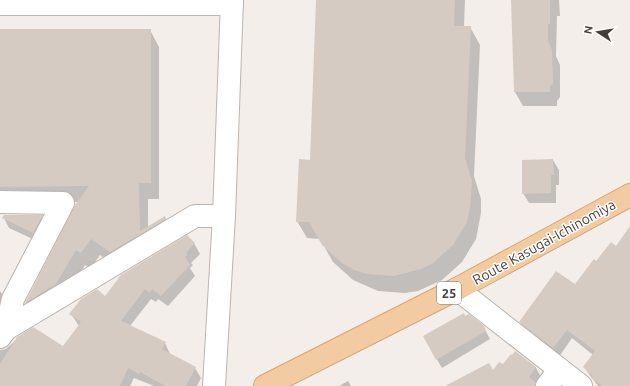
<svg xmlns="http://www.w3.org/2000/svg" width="630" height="386" font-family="Ubuntu,sans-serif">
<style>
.shadow{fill:#0003}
.building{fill:#d6cbc3}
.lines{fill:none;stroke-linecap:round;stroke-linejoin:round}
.minor-casing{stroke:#bdb4ad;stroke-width:24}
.tertiary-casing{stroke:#bdb4ad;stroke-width:24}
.primary-casing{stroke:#d6a475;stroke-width:24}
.minor{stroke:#fff;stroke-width:22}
.tertiary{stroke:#fff;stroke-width:22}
.primary{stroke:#f2cba3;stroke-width:22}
.labels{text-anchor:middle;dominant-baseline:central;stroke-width:3;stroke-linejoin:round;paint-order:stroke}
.shield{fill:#fff;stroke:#7e7874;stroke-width:1}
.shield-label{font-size:13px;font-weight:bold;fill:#463e39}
.street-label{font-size:14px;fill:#463e39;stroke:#fff}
</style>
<rect width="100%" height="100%" fill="#f3eeea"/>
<path class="shadow" d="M317 0H465L464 27H470L480 45 474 176 481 199V213L476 239 462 262 442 280 418 291 405 293 378 291 353 280 333 262 320 239 307 238 297 221 311 161Z
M513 0H559L560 16H557L556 56 560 65V97L557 101V106H523L515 92Z
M150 30 159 47V199H148V227L165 218 175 235 119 268 100 255 90 269 85 265 65 300 35 319 26 303 78 202H0V31Z
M553 160 559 170V185H556V203H529L523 193Z
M42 216 47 225 39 242 9 228 4 218Z
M630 228V386H598L584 367 593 355 572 338 559 357 526 331 520 322 575 286 597 263 616 248Z
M194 243 200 254 191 263 193 265 190 268 195 276 168 306 158 299 156 302 151 299 130 326 165 343 170 354 195 368 201 378 197 386H154L134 378 130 386H0V350L6 349 18 338 63 347 79 326 71 314 105 297Z
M0 291 8 303 0 331Z
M465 318 483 326 490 339 442 368 424 337Z
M516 352 536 368 541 377 533 386H451L493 372 503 365Z
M348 381 351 386H339Z"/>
<path class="building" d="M316 0H455L454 26H471L465 158 472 181 470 208 467 222 453 245 433 263 421 269 394 276 367 274 354 270 342 263 322 245 309 222H296L299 159 310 160Z
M511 0H550V24H548V41L552 50 553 83 550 86V92H514Z
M0 29H151V183H139L140 231 165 216 166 219 110 252 91 239 81 253 76 250 56 284 25 303 75 205 89 186 0 187Z
M553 159 554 175H551V193L522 194V160Z
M4 215H43L33 233 2 218Z
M630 226V386H602L591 378 593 376 583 367 595 351 567 330 553 348 519 322 556 271 575 284 594 259 596 261 611 242 616 246Z
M187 235 195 243 186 253 188 254 185 257 190 265 161 296 152 289 150 293 145 289 121 321 166 342 162 349 196 367 186 386H165L140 372 139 374 128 368 120 386H0V364L17 337 33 327 63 346 81 322 69 314 81 299 97 289 105 296 121 275Z
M464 313 465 316 469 314 484 326 486 331 436 360 423 336Z
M515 351 536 367 529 377 535 382V386H445L489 363 493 370 499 362 503 364 511 354 512 355Z"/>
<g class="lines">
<defs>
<path id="minor" d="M0 4H232
M0 202 63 203 13 299 6 329
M457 289 581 386
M0 337 6 329 195 216H224
M547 386 559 370"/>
<path id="tertiary" d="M214 386 224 216 232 0"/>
<path id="primary" d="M265 386 457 289 630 195"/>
</defs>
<use href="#minor" class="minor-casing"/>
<use href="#tertiary" class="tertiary-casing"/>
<use href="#primary" class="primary-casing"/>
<use href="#minor" class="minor"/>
<use href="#tertiary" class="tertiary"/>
<use href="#primary" class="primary"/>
</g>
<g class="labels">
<rect class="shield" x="437" y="282" width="24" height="22" rx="3"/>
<g class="shield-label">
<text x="449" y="293">25</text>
</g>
<g class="street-label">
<text transform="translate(544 242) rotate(-29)">Route Kasugai-Ichinomiya</text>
</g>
</g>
<g transform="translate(598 32) rotate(282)" stroke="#ffffff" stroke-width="3" paint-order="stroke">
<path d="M0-3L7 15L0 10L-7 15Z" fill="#463e39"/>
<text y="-6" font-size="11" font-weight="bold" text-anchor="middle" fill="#463e39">N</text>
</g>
</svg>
